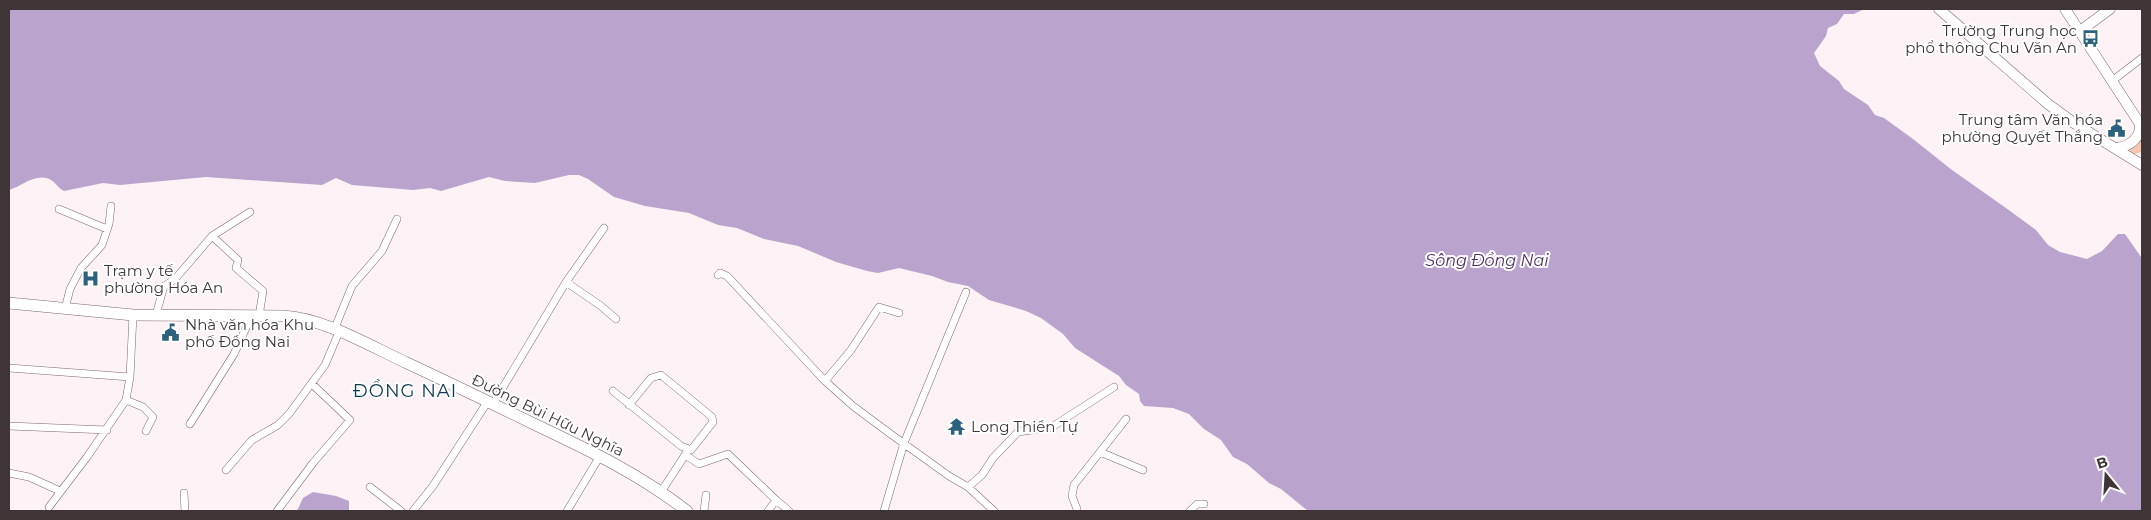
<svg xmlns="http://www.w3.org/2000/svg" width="2151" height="520" font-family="Montserrat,sans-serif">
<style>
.green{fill:#f5c7ae}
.water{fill:#baa4cd}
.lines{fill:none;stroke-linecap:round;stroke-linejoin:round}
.street-casing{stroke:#7e676d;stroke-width:8}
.secondary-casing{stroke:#7e676d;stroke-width:11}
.primary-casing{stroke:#7e676d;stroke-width:12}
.street{stroke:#fff;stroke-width:7}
.secondary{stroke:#fff;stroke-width:10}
.primary{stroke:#fff;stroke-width:11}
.labels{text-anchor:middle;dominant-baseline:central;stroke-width:4;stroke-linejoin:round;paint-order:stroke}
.poi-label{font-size:15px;fill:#3f3537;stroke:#fff;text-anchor:start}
.street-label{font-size:15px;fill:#3f3537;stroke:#fff}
.water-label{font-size:16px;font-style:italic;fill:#4d2e63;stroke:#fff}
.quarter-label{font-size:18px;letter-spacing:1px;fill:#0e3a4f;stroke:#fff}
</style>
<rect width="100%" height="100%" fill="#fdf2f5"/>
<path class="green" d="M2142 134V152L2134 154 2125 148Z"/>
<path class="water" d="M9 9H1864L1854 14H1844L1837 24 1828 28 1826 36 1814 53 1820 66 1839 81 1844 89 1868 105 1875 115 1884 118 1913 139 1952 170 2006 208 2036 230 2048 245 2060 252 2087 259 2102 251 2118 234H2125L2141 257 2142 511H1308L1281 489 1269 483 1247 464 1233 457 1221 440 1204 429 1189 414 1173 408 1144 406 1140 401 1139 394 1126 385 1119 376 1075 348 1063 334 1041 318 1026 311 989 300 968 286 948 282 932 276 899 268 878 273 867 271 836 262 798 246 764 239 737 228 718 225 689 213 645 206 614 197 588 179 579 175H569L535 183 505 181 489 177 441 191 430 188 413 190 352 185 336 178 322 185 206 177 120 185 103 183 64 191C58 188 56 183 51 180 36 172 23 186 9 190Z
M313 492 336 496 349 501V511H297L303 498Z"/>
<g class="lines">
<defs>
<path id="street" d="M2112 81 2142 58
M59 209 107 229
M212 236 238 260 236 268 263 291 259 316
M718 275 720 273 727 276 825 381 853 406 892 435 949 476 968 487 982 475 993 458 1018 432 1052 427 1114 387
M566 282 601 306 616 319
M65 309 70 289 81 268 102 245 109 224 111 206
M156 315 164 286 175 279 212 236 250 212
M334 330 352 286 382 251 397 219
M9 368 130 377
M825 381 851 350 879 307 899 313
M613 391 681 446 691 450 713 422 712 417 661 375 651 378 629 405
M126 400 143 407 153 417 146 431
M493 404 566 282 604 228
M190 424 234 354 251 317
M9 426 107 430
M1100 452 1143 470
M685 455 699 464 728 454 776 500 768 511
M226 470 252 440 278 425 289 414 325 365 339 332
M9 473 29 477 60 491
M370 487 401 511
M968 487 994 511
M661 492 687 452
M184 493 185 511
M776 500 789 511
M49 507 87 457 126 400 130 377 133 315
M1077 509 1072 496 1074 485 1126 419
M277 511 313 463 350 420 312 384
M413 511 433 486 488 401
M567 511 600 456
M704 511 706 495
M884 511 904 443 966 292
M1190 511 1197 504H1204"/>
<path id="secondary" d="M1939 9 2048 104 2074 123 2142 165
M2065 9 2142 127
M2080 31 2110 9
M2117 148C2130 146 2141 138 2140 124"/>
<path id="primary" d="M9 303 133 315 283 316C324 318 370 346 407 363 450 383 493 404 536 425 591 451 639 474 687 511"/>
</defs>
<use href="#street" class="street-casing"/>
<use href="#secondary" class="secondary-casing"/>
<use href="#primary" class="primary-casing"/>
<use href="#street" class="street"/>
<use href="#secondary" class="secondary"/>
<use href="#primary" class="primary"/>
</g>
<defs>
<symbol id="bus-bare" viewBox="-9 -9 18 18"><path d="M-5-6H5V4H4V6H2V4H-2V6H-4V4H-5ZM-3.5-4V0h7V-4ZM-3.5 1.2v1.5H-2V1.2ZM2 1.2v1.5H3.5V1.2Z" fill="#2d627e" stroke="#fff" stroke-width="2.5" paint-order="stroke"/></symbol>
<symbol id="civic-bare" viewBox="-9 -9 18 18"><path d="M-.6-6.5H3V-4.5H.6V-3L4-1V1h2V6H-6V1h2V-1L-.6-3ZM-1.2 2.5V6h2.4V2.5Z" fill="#2d627e" stroke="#fff" stroke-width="2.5" paint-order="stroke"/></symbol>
<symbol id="hospital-bare" viewBox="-9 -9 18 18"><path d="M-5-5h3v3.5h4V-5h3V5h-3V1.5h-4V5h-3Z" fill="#2d627e" stroke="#fff" stroke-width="2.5" paint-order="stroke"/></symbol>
<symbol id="temple-bare" viewBox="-9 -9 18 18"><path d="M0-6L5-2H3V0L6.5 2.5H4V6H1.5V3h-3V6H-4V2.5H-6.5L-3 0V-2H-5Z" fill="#2d627e" stroke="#fff" stroke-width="2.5" paint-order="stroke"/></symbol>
</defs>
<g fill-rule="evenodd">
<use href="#bus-bare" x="2078" y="26" width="25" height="25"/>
<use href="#civic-bare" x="2104" y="116" width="25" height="25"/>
<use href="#hospital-bare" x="78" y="266" width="25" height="25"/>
<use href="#civic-bare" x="158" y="320" width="25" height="25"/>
<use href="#temple-bare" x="944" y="414" width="25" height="25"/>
</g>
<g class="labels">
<g class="poi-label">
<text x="2077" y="30" text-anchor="end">Trường Trung học<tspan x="2077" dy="17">phổ thông Chu Văn An</tspan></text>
<text x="2103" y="119" text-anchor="end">Trung tâm Văn hóa<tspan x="2103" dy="17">phường Quyết Thắng</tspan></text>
<text x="104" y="270">Trạm y tế<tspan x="104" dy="17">phường Hóa An</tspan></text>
<text x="185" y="324">Nhà văn hóa Khu<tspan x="185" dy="17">phố Đồng Nai</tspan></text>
<text x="971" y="426">Long Thiền Tự</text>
</g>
<g class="street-label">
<text transform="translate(548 415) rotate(26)">Đường Bùi Hữu Nghĩa</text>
</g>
<g class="water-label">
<text x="1487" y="260">Sông Đồng Nai</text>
</g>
<g class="quarter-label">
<text x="405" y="391">ĐỒNG NAI</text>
</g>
</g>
<rect width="2151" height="520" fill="none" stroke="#3f3537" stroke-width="20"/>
<g transform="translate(2106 475) rotate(342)" stroke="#ffffff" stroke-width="4" paint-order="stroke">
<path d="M0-4L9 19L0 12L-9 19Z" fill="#3f3537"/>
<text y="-8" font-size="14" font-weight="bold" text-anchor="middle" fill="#3f3537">B</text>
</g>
</svg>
